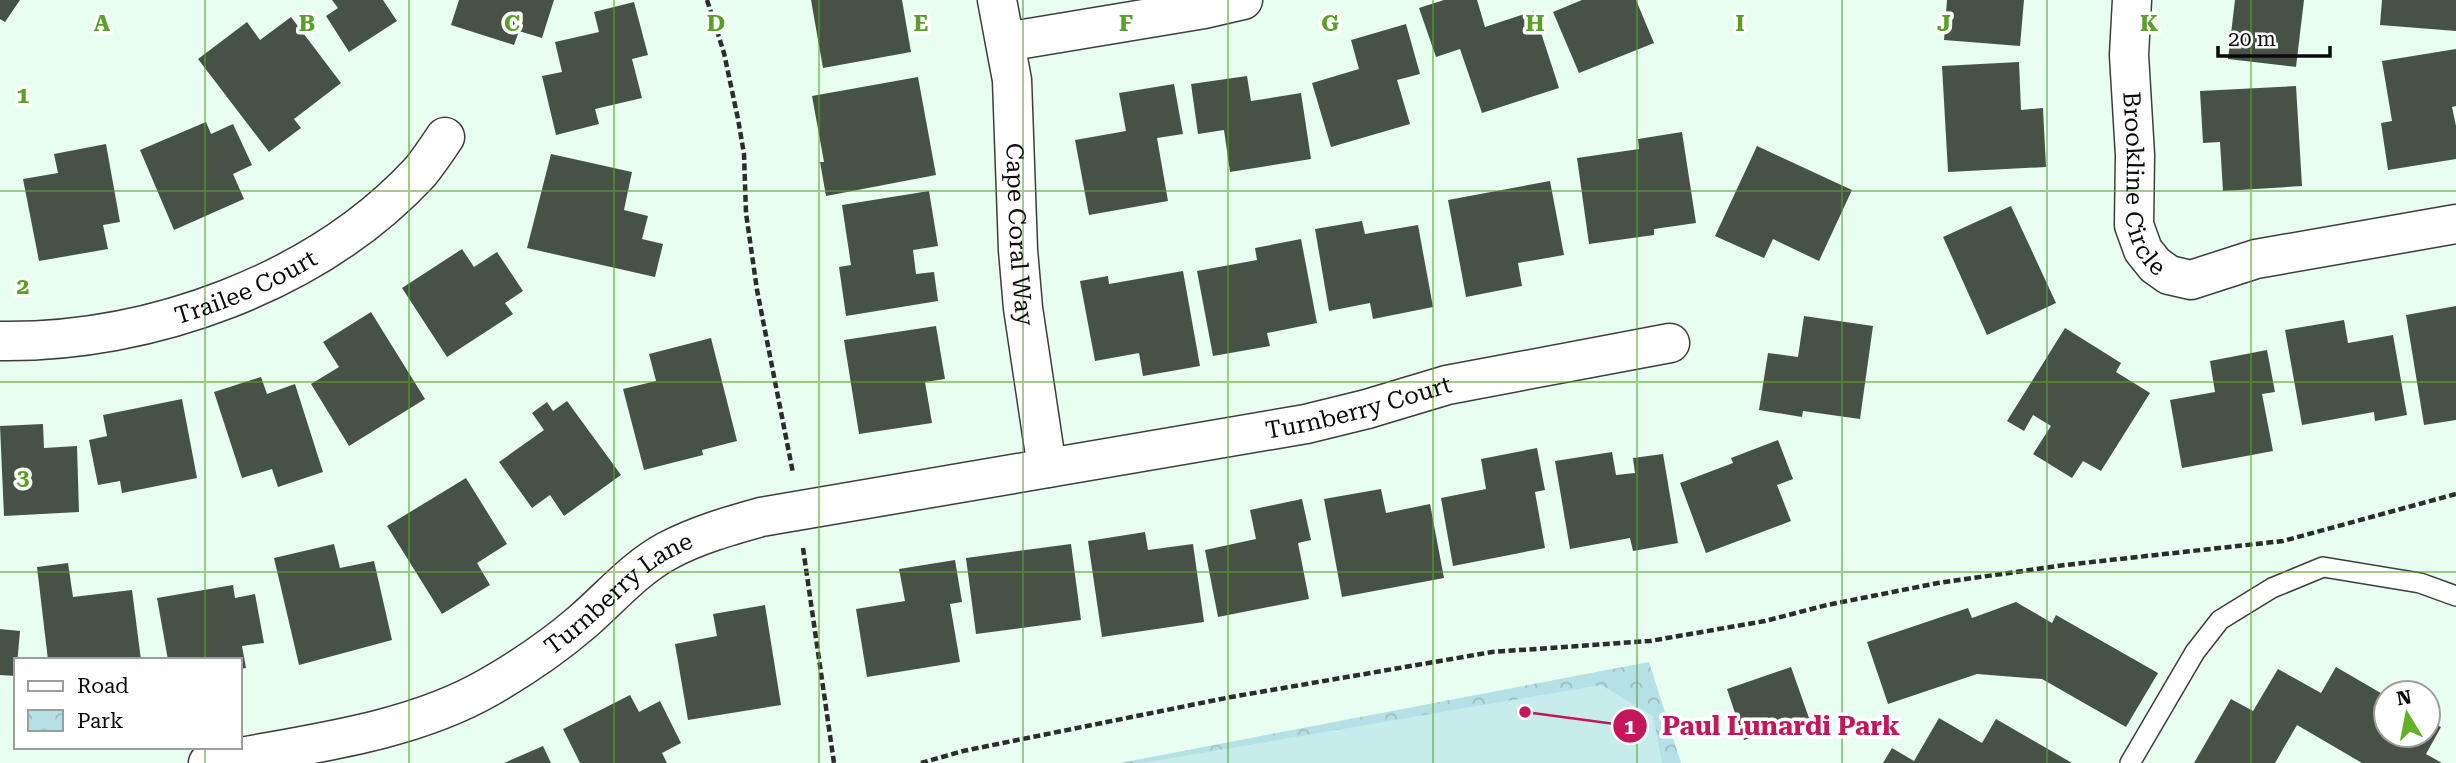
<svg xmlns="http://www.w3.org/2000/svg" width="2456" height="763" font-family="'Roboto Serif',serif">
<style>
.park{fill:url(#park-crowns)}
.pitch{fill:#c6edec}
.building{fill:#475247}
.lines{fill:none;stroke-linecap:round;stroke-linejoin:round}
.service-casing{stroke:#3d3d3d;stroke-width:22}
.minor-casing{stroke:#3d3d3d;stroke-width:41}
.path{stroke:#2c2c2c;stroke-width:4.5;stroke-dasharray:7 3.5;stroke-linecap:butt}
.service{stroke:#fff;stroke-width:19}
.minor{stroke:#fff;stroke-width:38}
.grid{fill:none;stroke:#5aa028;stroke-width:2;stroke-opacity:0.55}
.labels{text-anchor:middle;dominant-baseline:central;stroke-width:7;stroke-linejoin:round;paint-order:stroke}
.street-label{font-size:24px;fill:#0a0a0a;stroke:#fff}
.grid-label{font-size:23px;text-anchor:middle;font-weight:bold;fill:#5aa028;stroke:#fff;stroke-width:7;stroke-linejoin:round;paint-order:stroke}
.leader{fill:none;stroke:#c2185b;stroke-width:2.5}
.callout-dot{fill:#c2185b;stroke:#fff;stroke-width:2.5}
.mark-label{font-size:21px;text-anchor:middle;font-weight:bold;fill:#fff}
.callout-label{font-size:26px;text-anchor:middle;font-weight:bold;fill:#c2185b;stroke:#fff;stroke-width:7;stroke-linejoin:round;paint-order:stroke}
</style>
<defs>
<pattern id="park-crowns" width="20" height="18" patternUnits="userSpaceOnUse" patternTransform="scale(1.75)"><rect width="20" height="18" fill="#b5e0e5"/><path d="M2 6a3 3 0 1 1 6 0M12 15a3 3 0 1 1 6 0" fill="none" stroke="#9abfc3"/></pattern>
</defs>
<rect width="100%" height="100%" fill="#e8fef1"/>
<path class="park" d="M1649 662 1681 763H1120Z"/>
<path class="pitch" d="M1601 685 1653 716 1662 763H1142Z"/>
<path class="building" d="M0 0H20L5 22 0 19Z
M332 0H383L397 21 349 52 326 16 338 8Z
M459 0H554L542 38 519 31 514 45 451 25Z
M811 0H902L911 52 823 68Z
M1444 0H1477L1485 27 1534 11 1559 88 1482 113 1460 49 1436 57 1419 8Z
M1582 0H1636L1654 43 1579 73 1553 12Z
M1947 0H2024L2020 46 1944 40Z
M2235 0H2304L2296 67 2228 59Z
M2382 0H2456V31L2380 25Z
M634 2 648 55 632 59 642 98 595 109 599 124 556 135 542 76 562 72 555 42 599 32 594 12Z
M291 17 341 83 294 119 301 128 269 152 198 59 247 22 260 40Z
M1406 24 1420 74 1397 80 1410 124 1331 147 1312 83 1359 69 1351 40Z
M2456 49V106L2452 107 2456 126V159L2388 170 2381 123 2392 121 2382 61Z
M2019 62 2021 110 2043 108 2046 167 1948 172 1942 66Z
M1247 76 1251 101 1301 93 1311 159 1230 172 1224 130 1198 134 1191 84Z
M918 77 936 175 826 196 820 162H824L812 96Z
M1174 84 1183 134 1157 138 1168 201 1089 215 1075 140 1126 131 1119 93Z
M2296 86 2302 186 2223 191 2220 142 2203 143 2200 91Z
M206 122 211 134 233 124 252 165 233 174 244 199 174 230 140 150Z
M1682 132 1696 223 1654 229V235L1589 244 1577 158 1639 149 1638 139Z
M106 144 120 222 103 225 108 249 39 261 23 179 58 173 54 154Z
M1757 146 1852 190 1819 261 1773 239 1764 258 1715 236Z
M551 154 632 172 624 210 648 216 642 239 663 244 655 277 527 248Z
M1550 181 1564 255 1518 263 1522 286 1466 297 1448 200Z
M929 191 938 246 913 250 916 274 934 272 938 301 846 316 839 267 851 265 842 205Z
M2011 206 2056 303 1987 335 1943 237Z
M1362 221 1365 234 1418 225 1433 307 1373 319 1370 303 1329 311 1315 229Z
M1301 239 1317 323 1267 333 1270 346 1213 356 1197 271 1257 260 1255 248Z
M462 249 474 267 497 252 523 291 505 303 513 314 447 357 402 288Z
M1183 271 1200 366 1143 376 1139 353 1095 361 1080 281 1108 276 1109 284Z
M2456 306V420L2424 425 2406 315Z
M371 312 425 399 349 446 311 384 339 367 323 342Z
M1804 316 1873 326 1860 419 1803 411 1802 417 1759 410 1768 353 1798 357Z
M2344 320 2348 343 2393 335 2407 415 2375 421 2374 412 2302 425 2285 330Z
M936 326 945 379 925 382 932 423 859 434 844 340Z
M2065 328 2121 363 2116 372 2150 393 2101 471 2083 461 2072 478 2033 454 2051 426 2033 415 2024 431 2007 421Z
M711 338 737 441 702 450 703 455 644 470 623 389 656 381 649 354Z
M2267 350 2275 392 2262 394 2273 451 2182 468 2170 400 2215 392 2210 361Z
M261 377 267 394 295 384 323 472 278 487 272 469 242 478 214 392Z
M182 399 197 478 122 493 120 481 98 485 89 440 107 436 103 415Z
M567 401 621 475 564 516 550 495 532 508 499 462 544 430 532 413 547 402 553 411Z
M43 424 44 448 77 446 79 512 4 516 0 426Z
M1778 440 1793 479 1777 485 1791 521 1706 553 1680 483 1733 463 1731 458Z
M1537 448 1545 490 1535 492 1545 548 1453 566 1441 498 1486 489 1481 459Z
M1612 452 1616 475 1635 473 1633 458 1663 454 1678 543 1633 551 1630 538 1570 549 1555 461Z
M466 478 507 544 477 563 490 585 442 614 387 526Z
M1381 489 1386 513 1430 504 1444 578 1342 597 1324 499Z
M1302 499 1311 540 1298 543 1309 599 1218 617 1205 550 1256 539 1250 510Z
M1145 532 1148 550 1193 544 1204 622 1102 637 1088 541Z
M334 544 340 568 374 561 392 640 299 665 274 558Z
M1071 544 1081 620 976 634 966 558Z
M955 560 962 602 950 604 960 662 867 677 856 609 905 601 899 569Z
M68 563 73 597 132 590 141 660H48L37 567Z
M233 585 235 598 255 594 264 643 242 646 246 668 240 669V660H168L157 598Z
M2016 602 2052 623 2056 615 2158 673 2126 727 2042 679 1977 674 1888 704 1867 642 1968 608 1972 618Z
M765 605 781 705 688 720 675 644 717 636 713 614Z
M0 629 20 631 16 676 0 675Z
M1791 667 1809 718 1744 740 1727 689Z
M2336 667 2386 696V735H2428V720L2441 727 2426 754 2442 763H2362L2297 725 2275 763H2194L2231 699 2253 711 2278 669 2321 693Z
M630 695 639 712 660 701 681 743 662 753 667 763H580L563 729Z
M1939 718 1982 743 1996 719 2072 763H1883L1892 748 1914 761Z
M543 746 551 763H504Z"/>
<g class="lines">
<defs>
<path id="service" d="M2130 763 2195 652 2220 620 2272 588 2323 567 2420 583 2456 596"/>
<g id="minor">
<path id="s1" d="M997 0 1012 80 1018 250 1023 308 1047 468"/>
<path id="s2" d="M2132 0 2129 55 2135 155 2134 225 2143 250 2155 265 2169 275 2191 280 2256 259 2456 224"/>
<path d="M1006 42 1204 9 1243 0"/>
<path id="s3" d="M0 341C150 343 317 283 420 172 429 161 437 149 445 137"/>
<path id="s4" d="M208 763C300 745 408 734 489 687 522 668 553 647 581 623 609 599 634 569 667 551 697 535 729 526 761 517L1306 424 1367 409 1447 385 1670 343"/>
</g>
</defs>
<use href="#service" class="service-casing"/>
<use href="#minor" class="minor-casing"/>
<path class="path" d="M707 0 724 53 738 119 744 154 746 213 757 290 793 473
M803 548 834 763
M921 763 963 751 1231 697 1492 652 1650 641 1765 621 1827 605 1938 583 2065 565 2283 541 2456 494"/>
<use href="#service" class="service"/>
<use href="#minor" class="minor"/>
</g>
<path class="grid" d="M205 0V660M409 0V763M614 0V763M819 0V763M1023 0V763M1228 0V763M1433 0V763M1637 0V763M1842 0V763M2047 0V763M2251 0V763M0 191H2456M0 382H2456M0 572H2456M205 747V763"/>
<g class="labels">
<g class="street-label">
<text stroke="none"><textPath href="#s2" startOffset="186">Brookline Circle</textPath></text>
<text stroke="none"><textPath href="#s1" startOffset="236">Cape Coral Way</textPath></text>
<text stroke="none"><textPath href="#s3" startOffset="254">Trailee Court</textPath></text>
<text stroke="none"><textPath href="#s4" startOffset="1225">Turnberry Court</textPath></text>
<text stroke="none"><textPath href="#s4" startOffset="453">Turnberry Lane</textPath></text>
</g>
</g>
<g class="grid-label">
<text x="102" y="31">A</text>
<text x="307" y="31">B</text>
<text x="512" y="31">C</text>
<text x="716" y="31">D</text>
<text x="921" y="31">E</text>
<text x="1126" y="31">F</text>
<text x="1330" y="31">G</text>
<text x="1535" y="31">H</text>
<text x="1740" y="31">I</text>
<text x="1944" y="31">J</text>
<text x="2149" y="31">K</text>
<text x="23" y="103">1</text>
<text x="23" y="294">2</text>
<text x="23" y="485">3</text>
</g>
<path class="leader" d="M1525 712L1630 726"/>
<g class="callout-dot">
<circle cx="1525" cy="712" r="7"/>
<circle cx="1630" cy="726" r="18"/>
</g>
<g class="mark-label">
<text x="1630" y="734">1</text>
</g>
<g class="callout-label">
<text x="1781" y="735">Paul Lunardi Park</text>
</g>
<rect x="14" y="658" width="228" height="91" fill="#ffffff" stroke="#9d9d9d" stroke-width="2"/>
<rect x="28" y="681" width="35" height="10" fill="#ffffff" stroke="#9d9d9d" stroke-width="2"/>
<text x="77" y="693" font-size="21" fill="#0a0a0a">Road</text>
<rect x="28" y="710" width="35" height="21" fill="url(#park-crowns)" stroke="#9d9d9d" stroke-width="2"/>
<text x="77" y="728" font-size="21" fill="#0a0a0a">Park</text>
<g transform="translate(2407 714) rotate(350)"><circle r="33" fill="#ffffff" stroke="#9d9d9d" stroke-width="2"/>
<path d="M0-5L12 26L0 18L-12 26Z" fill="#63b12b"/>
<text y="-10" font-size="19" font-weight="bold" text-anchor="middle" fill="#0a0a0a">N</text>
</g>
<path d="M2218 46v10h112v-10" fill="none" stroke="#0a0a0a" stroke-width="3.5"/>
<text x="2228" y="46" font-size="21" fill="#0a0a0a" stroke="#ffffff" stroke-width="5" paint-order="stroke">20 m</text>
</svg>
